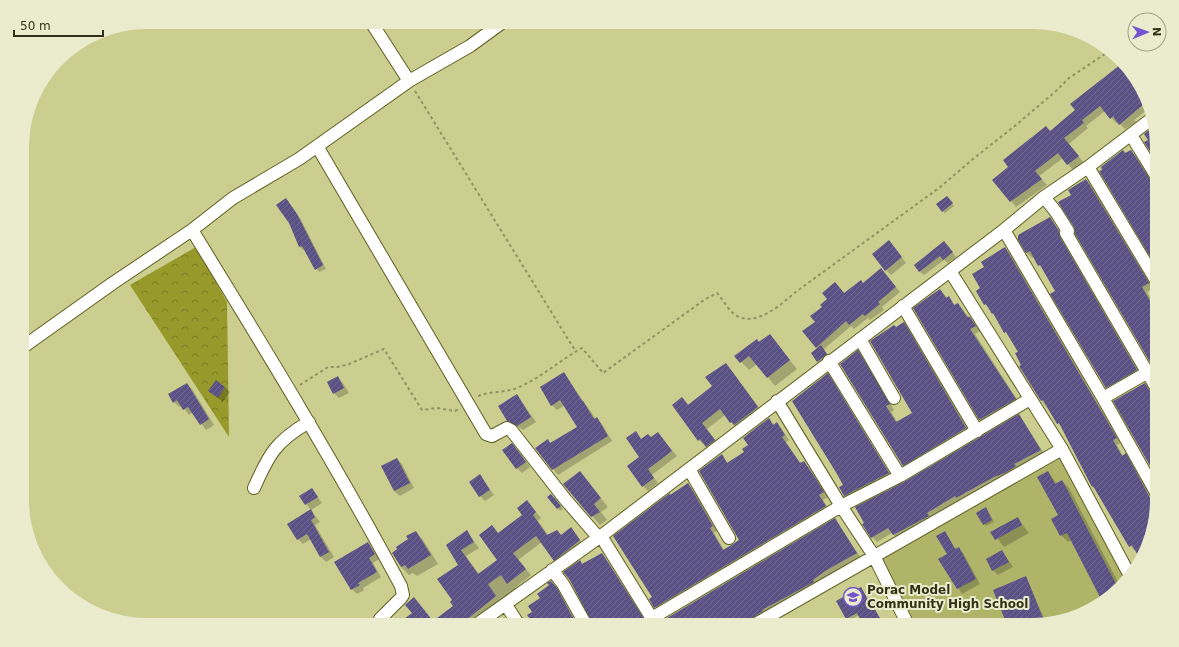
<svg xmlns="http://www.w3.org/2000/svg" width="1179" height="647" font-family="'DejaVu Sans',sans-serif">
<style>
.forest{fill:url(#forest-crowns)}
.green{fill:#b0b469}
.shadow{fill:#0003}
.building{fill:url(#building-hatch)}
.lines{fill:none;stroke-linecap:round;stroke-linejoin:round}
.minor-casing{stroke:#5e5f21;stroke-width:14}
.path{stroke:#919362;stroke-width:2;stroke-dasharray:3 3;stroke-linecap:butt}
.minor{stroke:#fff;stroke-width:12}
.labels{text-anchor:middle;dominant-baseline:central;stroke-width:4;stroke-linejoin:round;paint-order:stroke}
.poi-label{font-size:12px;font-weight:bold;fill:#313218;stroke:#eaeccd;text-anchor:start}
</style>
<defs>
<pattern id="forest-crowns" width="20" height="18" patternUnits="userSpaceOnUse"><rect width="20" height="18" fill="#97992a"/><path d="M2 6a3 3 0 1 1 6 0M12 15a3 3 0 1 1 6 0" fill="none" stroke="#7c7d23"/></pattern>
<pattern id="building-hatch" width="6" height="6" patternUnits="userSpaceOnUse"><rect width="6" height="6" fill="#5a5185"/><path d="M-1 1l2-2M0 6l6-6M5 7l2-2" fill="none" stroke="#6f6890"/></pattern>
</defs>
<rect width="100%" height="100%" fill="#cbce8e"/>
<path class="forest" d="M196 247 227 302 229 437 130 285Z"/>
<path class="green" d="M1062 449 1129 574 1095 608 1040 625H908L874 556Z"/>
<path class="shadow" d="M1120 67 1128 75 1131 73 1136 78 1147 110 1134 120 1136 122 1125 129 1118 122 1116 123 1105 111 1086 126 1088 128 1069 144 1083 162 1073 170 1063 158 1039 176 1047 185 1016 207 994 180 1077 111Z
M1123 151 1126 154 1131 151 1136 156 1154 184 1157 186V265Z
M1086 180 1091 185 1153 288 1147 292 1157 310 1156 367 1151 362 1072 196Z
M286 199 300 218 326 269 319 272 305 249 303 250 300 247 289 222Z
M949 199 954 206 945 213 943 211Z
M1050 218 1063 237 1064 243 1141 375 1111 392 1106 387 1057 291 1044 270 1034 257 1032 258 1027 253 1019 239Z
M894 247 906 263 891 275 886 270Z
M948 247 956 257 948 263 944 260 924 275 919 271Z
M1005 248 1010 253 1121 443 1117 445 1123 456 1125 455 1130 460 1155 502 1135 551 1130 546 1098 492 1092 486 1063 429 1042 401 1019 352 996 317 985 304 981 289 985 267Z
M881 269 900 292 882 307 884 310 870 320 868 318 854 329 851 326 824 349 829 357 820 364 812 353 818 349 816 347V322L835 283 845 294 863 284Z
M940 290 955 306 958 304 974 323 980 331 975 334 1020 404 985 425 980 420 914 309Z
M904 323 909 328 971 433 908 470 903 465 858 352 863 357 894 410 891 412 898 423 913 413 896 328Z
M769 335 797 369 775 386 757 364 749 370 736 356Z
M731 370 763 413 736 428 725 415 707 429 720 446 712 452 699 440 673 405 682 398 689 405 714 387Z
M564 374 596 419 602 424 612 441 558 475 536 448 551 444 578 427 565 405 557 410 552 405Z
M828 375 893 478 849 500 845 496Z
M338 378 343 383 349 393 339 398 334 393Z
M187 384 192 389 214 425 206 430 193 412 189 415 182 406 179 407 174 402Z
M225 387 230 392 223 402 209 391Z
M517 395 536 422 523 430 508 420Z
M1019 415 1045 455 898 540 892 533 877 542 872 537 904 483Z
M769 419 774 425 777 424 781 428 789 440 786 442 801 464 804 462 816 479 828 497 823 500 830 511 660 612 655 607 653 598 670 496 688 484 693 489 717 531 714 533 724 550 740 540 721 455 728 463 745 452Z
M635 432 642 440 651 438 658 433 677 456 652 475 658 483 648 491 643 486 641 457Z
M517 449 530 467 522 473 517 468Z
M397 459 402 464 414 488 400 496 394 491Z
M1048 472 1057 484 1062 481 1069 488 1119 584 1103 600 1072 540 1068 542 1061 535 1059 516Z
M580 473 608 507 601 512 607 520 600 525 564 485Z
M480 476 494 495 485 501 480 496Z
M312 489 322 503 311 510 306 504Z
M549 497H554L563 509 560 511Z
M527 501 541 518 538 521 548 535 561 536 570 529 585 546 560 566 542 542 518 560 531 575 516 587 518 589 472 625H407L433 622 455 606 459 565 447 545 466 532 479 548 466 556 479 574 498 560 499 534 523 515Z
M310 510 320 522 315 525 334 557 326 562 321 557 311 539 303 544 298 539Z
M988 511 994 522 986 526 984 524Z
M1017 518 1029 533 1004 547 992 532Z
M835 520 861 558 754 625H663V621Z
M415 532 423 540 438 564 417 576 413 573 409 575 401 567 410 539Z
M945 532 956 550 959 549 963 553 980 584 962 594 939 559 948 554Z
M368 543 379 559 373 563 381 577 363 588 364 590 357 594 352 589Z
M1002 551 1013 567 998 575 993 570Z
M602 554 606 559 648 625H594L565 572Z
M1026 577 1046 623 1040 625H1008Z
M555 587 578 625H535L533 612Z
M861 588 863 591 883 625 859 615 849 621 847 619 838 601Z
M507 622 510 625H502Z"/>
<path class="building" d="M1120 65 1127 74 1130 72 1136 78 1145 103 1119 125 1113 116 1110 119 1100 106 1082 120 1084 123 1064 138 1079 156 1067 165 1058 153 1035 171 1042 179 1010 202 992 180 1008 167 1003 160 1046 126 1050 131 1075 110 1070 104Z
M1153 127 1157 138V162L1144 142 1148 140 1144 134Z
M1123 150 1125 153 1131 150 1151 181 1157 184V264L1155 265 1099 171 1102 170 1101 167Z
M1086 179 1149 283 1142 287 1157 313V360L1150 362 1075 234 1074 227 1058 202 1071 195 1068 190Z
M947 196 953 203 942 212 936 204Z
M286 198 297 214 323 265 315 270 302 246 299 247 289 223 276 205Z
M1050 217 1059 231 1060 237 1137 370 1106 388 1050 294 1055 291 1040 265 1038 266 1030 251 1026 253 1018 240V235Z
M889 240 902 257 885 271 872 254Z
M944 241 953 252 943 260 940 256 919 272 914 265Z
M1005 247 1117 438 1113 440 1122 456 1126 453 1150 498 1157 501V508L1141 561 1132 545 1129 547 1093 486 1092 487 1059 423 1057 424 1043 400 1041 401 1019 366 1021 365 1015 353 1018 352 1006 332 1004 333 993 313 992 314 986 304 984 305 976 291 980 288 972 274 984 267 981 262Z
M881 268 896 287 878 302 880 304 865 316 863 314 849 325 846 321 816 348 802 331 815 322 810 316 822 307 820 305 827 299 822 293 835 282 844 293 861 280 863 283Z
M940 289 946 298 949 296 954 305 958 303 967 317H970L976 326 970 329 1016 399 979 420 913 308Z
M904 322 966 428 903 466 840 364 858 350 890 404 886 406 896 422 912 413 870 341 894 325 896 327Z
M770 334 790 360 767 378 749 356 740 363 734 356 757 339 759 342Z
M821 345 827 354 817 362 811 353Z
M726 363 758 407 734 425 732 422 730 423 720 409 702 423 715 440 706 447 700 439 698 441 672 405 682 397 688 405 712 386 705 377Z
M564 372 582 401H583L594 419 597 417 608 436 552 470 535 448 548 439 550 443 577 427 560 400 551 406 540 387Z
M828 373 889 473 844 496 839 487 843 485 837 474 792 401Z
M338 376 344 388 333 394 327 382Z
M216 380 225 387 218 398 208 391Z
M187 383 209 419 200 425 188 407 183 410 177 400 173 403 168 394Z
M1145 383 1151 393 1157 396V478L1113 401Z
M517 394 531 417 517 426 507 421 498 406Z
M1019 414 1041 450 1014 464 1016 466 1005 473 994 477 956 498 955 496 927 513 929 516 893 535 888 528 871 538 862 524 864 523 855 507 904 482Z
M769 418 773 425 777 422 785 435 782 437 800 463 804 461 812 473 824 492 819 495 826 506 654 608 649 599 652 597 613 536 670 493V495L688 483 713 526 710 528 723 550 733 544 739 540 699 471 722 454 727 463 744 452 742 449 748 445 743 438Z
M636 431 641 439 648 434 651 437 658 432 672 451 648 469 654 478 642 487 627 466 639 457 626 438Z
M512 443 526 462 516 469 502 450Z
M397 458 410 483 394 491 381 466Z
M580 471 601 498 594 504 600 512 591 517 563 484Z
M1048 471 1055 484 1062 480 1117 586 1102 601 1067 533 1060 536 1051 519 1058 515 1037 477Z
M480 474 490 490 479 497 469 482Z
M312 488 318 497 305 505 299 496Z
M551 494 561 506 557 509 547 497Z
M527 500 536 512 533 515 547 535 557 530 561 535 571 527 580 540 554 561 536 536 513 553 526 569 507 584 501 575 488 584 496 596 460 625H396L412 613 405 605 414 597 433 621 453 606 450 602 452 600 437 579 458 565 446 545 467 530 474 542 461 550 478 574 497 560 479 535 492 525 498 533 522 515 517 508Z
M986 507 992 520 983 525 976 513Z
M311 509 315 517 311 520 329 552 320 557 307 534 297 540 287 524Z
M1018 517 1022 525 995 540 990 532Z
M835 518 857 553 825 571 813 580 814 582 762 610 763 611 743 624 741 619 731 625H664L662 621Z
M416 531 431 555 408 569 405 565 401 567 392 553 397 549 396 547 408 539 406 536Z
M945 531 955 549 959 547 976 579 957 589 938 559 947 554 936 536Z
M368 542 375 554 369 558 377 572 358 583 360 585 351 590 334 562Z
M1002 550 1009 562 992 571 986 559Z
M602 553 646 622 641 625H593L570 580 563 572 580 560 582 564Z
M1026 576 1045 623 1007 625 993 590Z
M551 581 557 588 577 625H534L527 615 532 612 528 606 540 598 537 594 549 585 547 583Z
M861 587 872 607 873 606 884 625H863L857 613 846 619 836 601Z"/>
<g class="lines">
<defs>
<path id="minor" d="M371 22 409 81
M1131 135 1157 177
M317 146 486 434 492 436 507 428 511 430 565 499 598 537
M1088 167 1157 282
M1044 197 1056 212 1068 231 1066 233 1157 389
M192 230C264 347 336 465 401 586L403 595 401 598 380 619 381 625
M1004 230 1103 398 1157 494
M950 271 1062 449 1129 574
M903 306 977 431
M860 339 894 398
M23 347 113 283 192 230 233 198 299 159 409 81 470 46 503 22
M829 361 900 476
M1103 398 1157 367
M777 401 841 506 874 556 908 625
M689 469 729 538
M254 488C269 454 276 441 309 422
M601 536 656 625
M552 570 563 584 586 625
M506 605 519 625
M652 618 841 506 900 476 1030 399
M476 625 601 536 1004 230 1044 197 1088 167 1150 120
M754 625 1062 449"/>
</defs>
<use href="#minor" class="minor-casing"/>
<path class="path" d="M415 91 576 352
M300 385 328 367H338L349 364 384 349 422 410 437 408 455 411 459 409
M478 396C491 391 504 393 517 388 541 378 560 360 582 348L603 373 704 300 717 293C724 300 728 311 737 316 758 327 782 303 797 291L939 188 973 159 1016 125 1056 91 1069 78 1108 52"/>
<use href="#minor" class="minor"/>
</g>
<defs>
<symbol id="school-ring" viewBox="-11 -11 22 22"><circle r="9.5" fill="#eaeccd" stroke="#7455cf" stroke-width="1.5"/><path d="M0-5L7-2L0 1L-7-2ZM-4 1L0 2.5L4 1V4Q0 6-4 4Z" fill="#7455cf"/></symbol>
</defs>
<g fill-rule="evenodd">
<use href="#school-ring" x="842" y="586" width="22" height="22"/>
</g>
<g class="labels">
<g class="poi-label">
<text x="867" y="590">Porac Model<tspan x="867" dy="14">Community High School</tspan></text>
</g>
</g>
<path d="M0 0H1179V647H0ZM147 29H1032A118 118 0 0 1 1150 147V500A118 118 0 0 1 1032 618H147A118 118 0 0 1 29 500V147A118 118 0 0 1 147 29Z" fill="#eaeccd" fill-rule="evenodd"/>
<g transform="translate(1147 32) rotate(88)"><circle r="19" fill="#eaeccd" stroke="#a0a285"/>
<path d="M0-3L7 15L0 10L-7 15Z" fill="#7455cf"/>
<text y="-6" font-size="11" font-weight="bold" text-anchor="middle" fill="#313218">N</text>
</g>
<path d="M14 30v6h89v-6" fill="none" stroke="#313218" stroke-width="2"/>
<text x="20" y="30" font-size="12" fill="#313218" stroke="#eaeccd" stroke-width="3" paint-order="stroke">50 m</text>
</svg>
